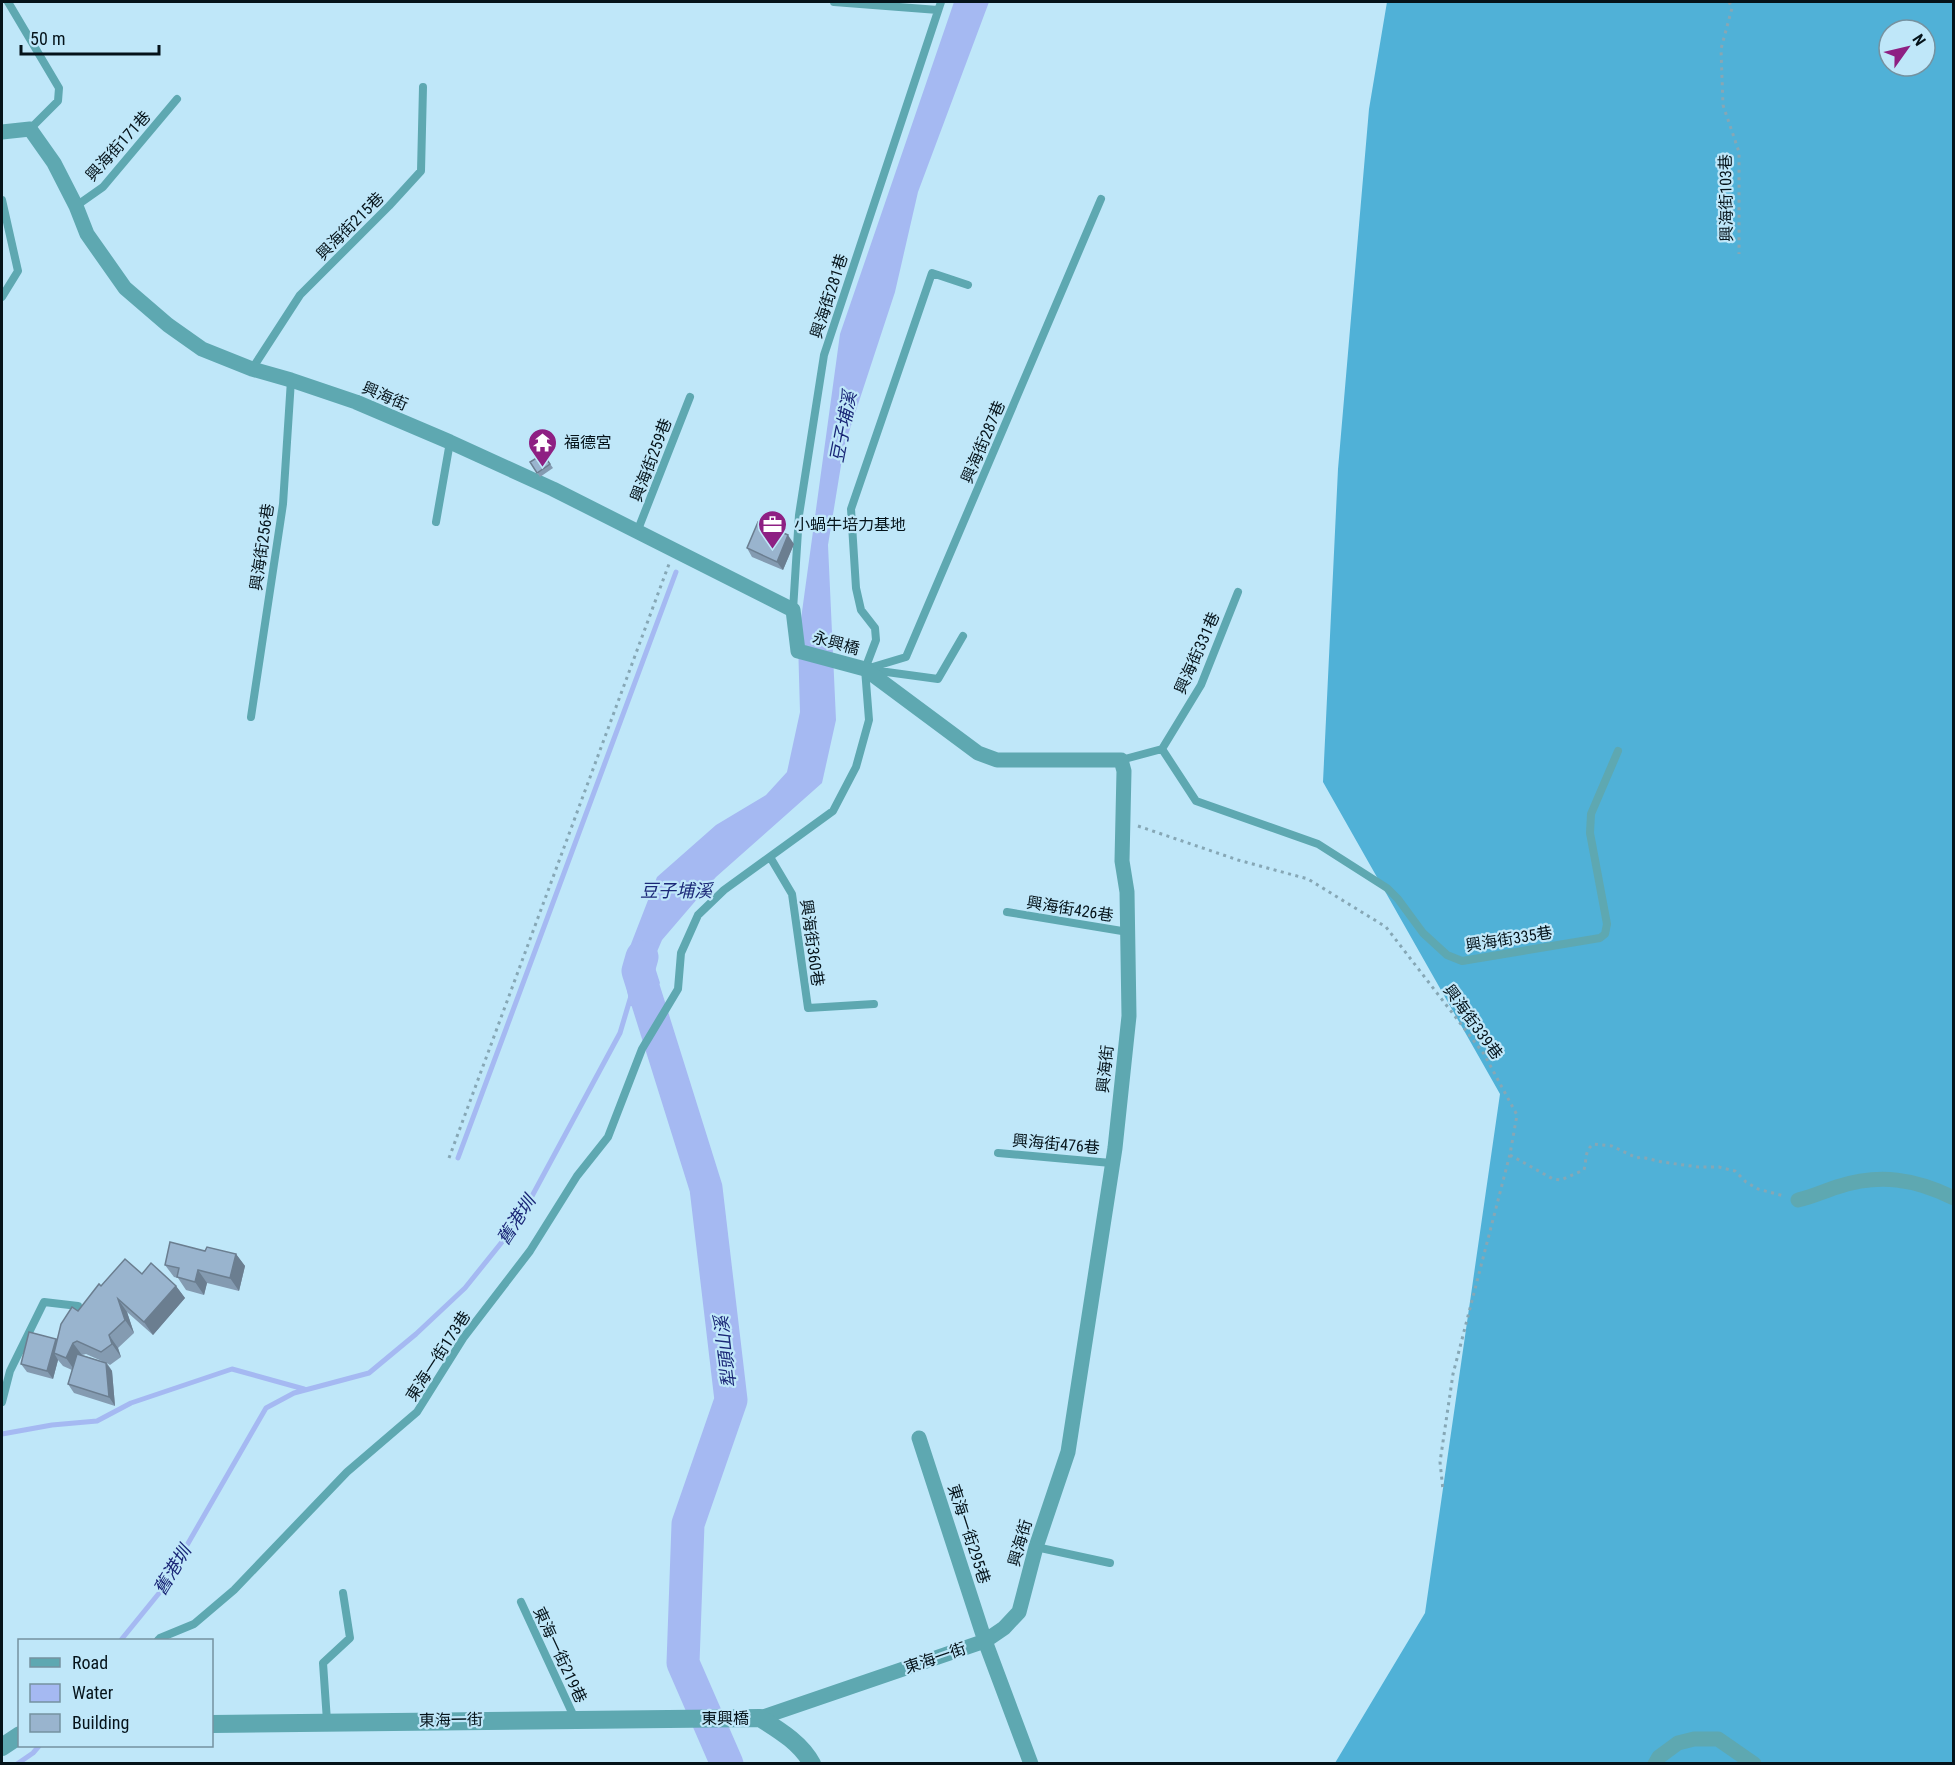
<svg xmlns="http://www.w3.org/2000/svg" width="1955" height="1765" font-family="'Roboto Condensed','Noto Sans TC',sans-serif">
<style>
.forest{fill:#50b1d7;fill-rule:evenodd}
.water{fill:#a5b9f2}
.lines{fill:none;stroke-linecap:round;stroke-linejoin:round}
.stream{stroke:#a5b9f2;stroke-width:5}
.river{stroke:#a5b9f2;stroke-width:33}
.path{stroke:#86a7b5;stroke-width:3;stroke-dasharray:3 4.5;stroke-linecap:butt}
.service{stroke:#5ea8b1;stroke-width:8}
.minor{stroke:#5ea8b1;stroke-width:15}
.tertiary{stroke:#5ea8b1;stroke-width:18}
.wall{fill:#849bb1;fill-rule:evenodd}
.shaded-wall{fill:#6b7e90}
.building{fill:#99b4ce;stroke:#6b7e90;stroke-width:1.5}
.labels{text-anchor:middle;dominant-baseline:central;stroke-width:4.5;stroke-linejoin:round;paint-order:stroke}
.street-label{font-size:16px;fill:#05131a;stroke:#bfe7f9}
.poi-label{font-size:16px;fill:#05131a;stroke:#bfe7f9;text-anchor:start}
.water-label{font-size:18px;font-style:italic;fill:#1a2777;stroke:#bfe7f9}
</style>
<rect width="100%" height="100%" fill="#bfe7f9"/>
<path class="forest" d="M1387 2H1953V1763H1335L1425 1613 1500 1094 1323 782 1338 469 1369 109ZM1889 30H1925V66H1889Z"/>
<path class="water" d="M954 2H989L918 192 895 292 844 447 828 545 836 720 822 783 716 877 662 940 653 961 660 983 643 1007 630 1006 623 969 631 944 657 877 716 825 766 795 787 772 800 712 798 641 840 334Z"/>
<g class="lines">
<path class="stream" d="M458 1158 676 572
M2 1434 52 1425 97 1421 131 1403 232 1369 304 1389
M121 1640 160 1592 266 1408 294 1393 369 1373 416 1334 465 1288 518 1222 620 1033 631 996
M17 1764 33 1753 39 1746"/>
<path class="river" d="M642 957 638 971 706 1188 731 1400 688 1524 683 1663 727 1764"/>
<path class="path" d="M1729 2 1732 8 1721 49 1723 105 1739 152V254
M1138 826 1238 860 1308 879 1386 927 1484 1054 1517 1115 1510 1154 1453 1374 1440 1462 1443 1490
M1510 1155 1553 1179 1561 1180 1584 1170C1587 1159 1584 1152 1593 1144L1612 1146 1637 1158 1641 1157 1662 1162 1698 1167H1719L1735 1171 1746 1182 1758 1189 1784 1196
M449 1158 669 564"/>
<path class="service" d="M8 2 59 88 58 101 30 129
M834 2 938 10
M2 200 18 271 2 297
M76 206 103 187 177 99
M252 369 300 295 389 206 421 171 423 87
M436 522 450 442
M637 532 690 397
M793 610 799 515 824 355 941 2
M866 669 906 657 1101 199
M872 670 938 679 963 636
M251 717 283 504 291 380
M1162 749 1196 801 1318 844 1387 888 1398 899 1423 933 1447 955 1462 961 1600 938 1605 934 1607 924 1590 833 1591 814 1618 751
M1121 760 1162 749 1201 685 1238 592
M770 857 792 894 808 1008 874 1004
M1007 912 1128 932
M998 1153 1111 1163
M2 1402 10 1371 44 1302 78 1306
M1036 1547 1110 1563
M521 1602 575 1719
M158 1640 160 1638 194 1624 234 1590 347 1472 417 1412 464 1337 530 1251 577 1176 608 1137 642 1049 678 989 681 953 698 915 724 890 833 811 856 767 869 720 865 669 876 640 875 628 861 610 856 588 851 509 932 273 968 285
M327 1721 323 1663 350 1638 343 1593"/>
<path class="minor" d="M2 132 30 129 54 163 76 206 87 234 125 288 168 325 202 349 252 369 291 380 356 402 450 442 553 489 793 610 798 651 865 669 978 753 997 760H1121L1124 771 1122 861 1127 892 1129 1016 1115 1148 1068 1452 1036 1547 1019 1612 1004 1628 985 1641 760 1718
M1798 1200C1812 1197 1824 1191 1837 1187 1880 1173 1915 1179 1954 1198
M919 1438 985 1641 1031 1764
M1655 1764 1659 1757 1678 1743 1694 1739H1718L1754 1764"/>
<path class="tertiary" d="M212 1724 760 1718C779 1730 801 1743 812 1764
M2 1747 20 1735"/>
</g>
<path class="wall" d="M543 454 553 468 540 477 530 462Z
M794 544 783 570 752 557 747 548Z
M205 1251 236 1254 245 1266 239 1291 207 1283 204 1295 186 1290 178 1278 174 1277 165 1265Z
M142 1274 176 1286 185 1298 153 1335 127 1312 134 1333 118 1348 121 1357 110 1365 107 1363 112 1371 115 1406 74 1393 68 1384 72 1370 63 1366 58 1360 53 1379 27 1372 21 1364 57 1340 78 1311 101 1286ZM86 1354 104 1362 82 1355Z"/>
<path class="shaded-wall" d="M788 535 794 544 783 570 777 562Z
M236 1254 245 1266 239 1291 230 1278Z
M198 1270 207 1283 204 1295 195 1282Z
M176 1286 185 1298 153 1335 144 1322Z
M118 1299 127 1312 134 1333 125 1320Z
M109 1335 118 1348 121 1357 112 1344Z
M56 1339 62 1347 54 1353 58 1360 53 1379 47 1371Z
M73 1343 82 1355 75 1371 66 1358Z
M106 1363 112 1371 115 1406 109 1397Z"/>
<path class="building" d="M543 454 550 464 537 473 530 462Z
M758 522 788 535 777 562 747 548Z
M170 1242 205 1251 207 1247 236 1254 230 1278 198 1270 195 1282 177 1277 179 1268 165 1265Z
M125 1259 142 1274 151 1263 176 1286 144 1322 118 1299 125 1320 109 1335 112 1344 101 1352 77 1341 73 1343 66 1358 54 1353 61 1324 72 1307 78 1311 99 1284 101 1286Z
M29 1332 56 1339 47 1371 21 1364Z
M77 1354 106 1363 109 1397 68 1384Z"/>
<defs>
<symbol id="temple-pin" viewBox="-11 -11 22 30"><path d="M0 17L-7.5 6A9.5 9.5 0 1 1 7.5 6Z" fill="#8e2083" stroke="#bfe7f9"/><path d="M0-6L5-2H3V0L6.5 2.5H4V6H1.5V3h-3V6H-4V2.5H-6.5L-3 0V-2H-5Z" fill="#fff"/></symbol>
<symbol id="office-pin" viewBox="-11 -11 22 30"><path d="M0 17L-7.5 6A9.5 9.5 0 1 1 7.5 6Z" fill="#8e2083" stroke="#bfe7f9"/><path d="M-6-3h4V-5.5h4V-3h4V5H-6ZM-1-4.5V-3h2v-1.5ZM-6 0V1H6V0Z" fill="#fff"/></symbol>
</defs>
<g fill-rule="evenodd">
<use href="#temple-pin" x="526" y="426" width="33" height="45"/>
<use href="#office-pin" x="756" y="508" width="33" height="45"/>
</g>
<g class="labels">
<g class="street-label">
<text transform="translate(118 146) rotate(-48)">興海街171巷</text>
<text transform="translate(1726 198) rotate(-91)">興海街103巷</text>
<text transform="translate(350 226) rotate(-45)">興海街215巷</text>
<text transform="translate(829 296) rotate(-72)">興海街281巷</text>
<text transform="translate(385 396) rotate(23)">興海街</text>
<text transform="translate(983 442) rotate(-67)">興海街287巷</text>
<text transform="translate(651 460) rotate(-69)">興海街259巷</text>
<text transform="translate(262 547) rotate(-82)">興海街256巷</text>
<text transform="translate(836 643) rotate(15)">永興橋</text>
<text transform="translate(1197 653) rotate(-66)">興海街331巷</text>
<text transform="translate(1070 909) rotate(9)">興海街426巷</text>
<text transform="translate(1509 939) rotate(-9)">興海街335巷</text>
<text transform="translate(812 943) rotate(82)">興海街360巷</text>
<text transform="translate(1473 1022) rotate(54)">興海街339巷</text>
<text transform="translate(1105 1069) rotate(-84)">興海街</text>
<text transform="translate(1056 1144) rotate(5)">興海街476巷</text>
<text transform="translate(438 1356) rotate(-57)">東海一街173巷</text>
<text transform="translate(969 1534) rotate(72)">東海一街295巷</text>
<text transform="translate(1020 1543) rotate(-74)">興海街</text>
<text transform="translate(560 1655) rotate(65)">東海一街219巷</text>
<text transform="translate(935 1658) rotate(-19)">東海一街</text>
<text x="725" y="1718">東興橋</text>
<text transform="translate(451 1720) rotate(-1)">東海一街</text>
</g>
<g class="poi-label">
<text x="564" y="442">福德宮</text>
<text x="794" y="524">小蝸牛培力基地</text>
</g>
<g class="water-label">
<text transform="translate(843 427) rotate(-79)">豆子埔溪</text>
<text x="676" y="890">豆子埔溪</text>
<text transform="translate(516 1220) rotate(-57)">舊港圳</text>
<text transform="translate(725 1352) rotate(-97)">犁頭山溪</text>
<text transform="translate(172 1570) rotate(-59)">舊港圳</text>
</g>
</g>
<rect width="1955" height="1765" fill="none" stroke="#05131a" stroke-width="6"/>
<rect x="18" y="1639" width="195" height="108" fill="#bfe7f9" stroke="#7592a0" stroke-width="1.5"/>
<rect x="30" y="1658" width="30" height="9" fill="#5ea8b1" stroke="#7592a0" stroke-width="1.5"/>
<text x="72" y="1669" font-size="18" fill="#05131a">Road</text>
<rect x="30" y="1684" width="30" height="18" fill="#a5b9f2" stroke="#7592a0" stroke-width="1.5"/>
<text x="72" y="1699" font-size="18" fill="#05131a">Water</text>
<rect x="30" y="1714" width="30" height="18" fill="#99b4ce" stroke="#7592a0" stroke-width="1.5"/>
<text x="72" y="1729" font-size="18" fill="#05131a">Building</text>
<g transform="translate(1907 48) rotate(56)"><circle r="28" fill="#bfe7f9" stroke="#7592a0" stroke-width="1.5"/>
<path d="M0-4.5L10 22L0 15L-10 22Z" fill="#8e2083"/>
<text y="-9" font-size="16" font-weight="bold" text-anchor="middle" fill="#05131a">N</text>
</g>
<path d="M21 45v9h138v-9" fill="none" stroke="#05131a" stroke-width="3"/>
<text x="30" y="45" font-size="18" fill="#05131a" stroke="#bfe7f9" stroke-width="4.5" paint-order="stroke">50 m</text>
</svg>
